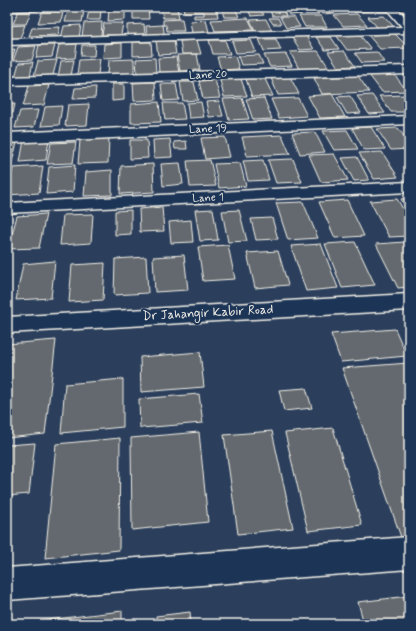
<svg xmlns="http://www.w3.org/2000/svg" width="416" height="631" font-family="Mynerve,sans-serif">
<style>
.building{fill:#63696e;stroke:#f4f1e8}
.lines{fill:none;stroke-linecap:round;stroke-linejoin:round}
.minor-casing{stroke:#f4f1e8;stroke-width:3}
.minor{fill:#1d3557;fill-rule:evenodd}
.labels{text-anchor:middle;dominant-baseline:central;stroke-width:4;stroke-linejoin:round;paint-order:stroke}
.far-street-label{font-size:11px;fill:#f4f1e8;stroke:#1d3557}
.street-label{font-size:13px;fill:#f4f1e8;stroke:#1d3557}
</style>
<rect width="100%" height="100%" fill="#2b3f5c"/>
<filter id="ink" filterUnits="userSpaceOnUse"><feTurbulence type="fractalNoise" baseFrequency=".025" numOctaves="2"/><feDisplacementMap in="SourceGraphic" scale="8" xChannelSelector="R" yChannelSelector="G"/><feConvolveMatrix kernelMatrix="1 2 1 2 8 2 1 2 1" color-interpolation-filters="sRGB"/></filter>
<g filter="url(#ink)">
<path class="building" d="M177 7 179 18H163L161 8Z
M183 7H216L218 17 194 18V15H204V12H184Z
M221 7H235L239 17H224Z
M247 7H259L264 15 251 16Z
M269 7H282L286 16H272Z
M285 7H297L302 14 289 15Z
M300 7H314L319 14H305Z
M318 7H330L335 13 322 14Z
M349 7H371L375 11 354 12Z
M375 7H385L388 12H377Z
M392 7H409V12L397 13Z
M148 8 149 19H133V9Z
M125 9V20L108 21 109 10Z
M84 10 82 22H65L68 11Z
M89 10H101L100 20H87Z
M18 12H31L26 24H13Z
M42 12H63L61 22 38 23Z
M357 14 367 25 343 26 334 15Z
M299 16H321L327 27H305Z
M384 16 395 28H378L368 17Z
M280 17H294L300 27 286 28Z
M248 18 254 30 215 31 211 20Z
M269 18H278L281 24H273Z
M182 19 184 31H167L166 25H163V20Z
M266 19 272 31 256 32 250 20Z
M206 20 209 32 192 33 190 21Z
M102 22 101 36H82L84 23Z
M104 23H123L121 35H102Z
M144 24 145 36 127 37V25Z
M25 25 20 38 7 39V26Z
M81 25 79 38H61L64 26Z
M163 25 165 38H147L146 26Z
M60 27 58 35 29 36 32 28Z
M359 34 371 49 347 50 336 35Z
M395 34 409 48 380 49 368 35Z
M306 36 314 49 300 50 292 37Z
M316 37H331L339 49 325 50Z
M259 39H276L281 50 264 51Z
M197 40 201 54H182L180 41Z
M209 40H225L230 54H213Z
M251 40 256 52 236 53 232 41Z
M156 41H174L176 54 158 55Z
M133 42H151L152 55 133 56Z
M122 43V57L103 58 104 44Z
M77 44 75 58 56 59 59 45Z
M39 45H55L52 57 36 58Z
M82 45H95L94 56H81Z
M36 46 32 60 13 61 18 47Z
M15 49 12 59H7V50Z
M318 51 329 68 299 69 290 52Z
M344 51 355 66 338 67 328 52Z
M377 52 384 62 362 63 355 53Z
M197 54 200 70 180 71 177 55Z
M286 54 292 66 270 67 264 55Z
M259 55 263 64 241 65 238 56Z
M235 56 239 69 221 70 217 57Z
M176 57 179 72 159 73 158 58Z
M155 58 156 73 137 74 136 59Z
M100 59 98 74 77 75 79 60Z
M134 59V74L108 75 109 60Z
M57 60 53 75 34 76 38 61Z
M74 60 71 76 58 77 61 61Z
M33 62 30 76 15 77 19 63Z
M394 74 407 91 382 92 369 75Z
M358 76 369 92 322 94 314 78Z
M290 77 299 94 278 95 271 78Z
M241 79 247 96 224 97 220 80Z
M246 79H265L273 96 252 97Z
M215 80 220 98 203 99 199 81Z
M155 82 156 100 134 101 133 83Z
M180 82H194L198 100 183 101Z
M112 84H124V100L112 101Z
M161 84H176L179 100 163 101Z
M49 85 44 105 23 106 29 86Z
M96 87 95 98 73 99 75 88Z
M332 94 345 117 320 118 308 96Z
M372 95 385 113 369 114 357 96Z
M405 95 409 99V112H391L379 96Z
M350 96 361 113 347 114 337 97Z
M242 98 249 119 229 120 223 99Z
M264 98 272 119 253 120 246 99Z
M298 98 307 116 279 118 271 99Z
M219 101 223 116 209 117 206 102Z
M159 102 161 122 131 123V104Z
M201 102 204 117 189 118 187 103Z
M163 103H182L185 119 165 120Z
M15 104 13 113H7V105Z
M89 104 87 125 65 126 68 105Z
M62 106 59 125 41 126 45 107Z
M38 110 34 127 15 128 20 111Z
M371 127 385 149 364 150 352 128Z
M398 128 409 143V149L391 150 377 129Z
M347 130 358 149 334 150 323 131Z
M315 132 325 152 300 154 292 133Z
M282 135 290 154 247 156 242 137Z
M225 137 230 157 205 159 201 138Z
M109 138 108 163 78 164 80 140Z
M49 139 46 160 20 162 24 140Z
M170 139 172 157 154 158 153 140Z
M130 140H147L148 158 130 159Z
M186 141 187 149H175L174 142Z
M76 142 73 163 47 164 51 143Z
M17 143 11 165H7V144Z
M382 152 398 177 374 179 359 153Z
M334 154 348 180 321 182 309 155Z
M357 157 369 180 354 181 342 158Z
M293 159 302 182 276 183 268 160Z
M210 160 216 186 190 187 187 161Z
M263 160 269 180 248 181 243 161Z
M180 163 183 184 163 186 161 164Z
M240 163 246 186 219 188 214 164Z
M153 164 154 192 120 194 121 166Z
M75 165 73 192 46 194 49 167Z
M43 166 39 193 7 195 13 168Z
M112 170V195L84 196 86 172Z
M409 198V213L401 199Z
M397 199 409 219V236L389 237 370 201Z
M347 200 364 236 335 238 319 202Z
M303 202 318 238 288 240 276 203Z
M162 207 164 231 140 232 139 209Z
M213 209 218 240 200 241 195 210Z
M131 210V234L115 235V211Z
M239 210 247 241 228 242 222 211Z
M46 214 39 248 8 249 17 216Z
M93 214 91 243 60 245 63 215Z
M272 218 278 239 256 240 251 219Z
M191 220 193 242 171 243 169 222Z
M355 242 375 285 342 288 325 244Z
M405 242 409 248V287L398 288 376 244Z
M321 244 338 288 306 291 291 246Z
M228 245 235 279 203 281 198 247Z
M278 251 288 285 255 288 247 253Z
M184 255 188 290 155 292 153 257Z
M146 257 148 293 114 295 115 259Z
M55 261 51 298 16 300 23 264Z
M105 263 103 300 69 302 72 265Z
M395 329 407 356 341 362 331 334Z
M56 340 45 434 7 438V344Z
M200 352 204 387 141 392 140 357Z
M409 363V539L402 540 342 368Z
M123 379V427L61 433 65 384Z
M306 388 312 408 284 411 279 390Z
M199 394 203 423 140 428 139 399Z
M333 428 362 525 308 531 285 433Z
M272 431 293 528 238 534 224 435Z
M199 432 208 522 132 530 131 438Z
M120 438 119 550 45 558 56 444Z
M35 443 29 494 7 496V445Z
M409 596V624H364L358 602Z
M122 611V624H22V623Z
M190 612 191 624H156V616Z"/>
<g class="lines">
<defs>
<path id="minor" d="M7 7H42L37 10 7 11Z
M385 7H396L409 21V33L7 45V39L402 27Z
M409 66V74L7 85V77Z
M409 116V124L7 143V133Z
M409 182V192L7 213V203Z
M409 294V310L7 333V317Z
M409 537V569L7 600V568Z"/>
</defs>
<use href="#minor" class="minor-casing"/>
<use href="#minor" class="minor"/>
</g>
</g>
<g class="labels">
<g class="far-street-label">
<text transform="translate(208 75) rotate(-2)">Lane 20</text>
<text transform="translate(208 129) rotate(-2)">Lane 19</text>
<text transform="translate(208 198) rotate(-3)">Lane 1</text>
</g>
<g class="street-label">
<text transform="translate(208 313) rotate(-3)">Dr Jahangir Kabir Road</text>
</g>
</g>
<rect width="416" height="631" fill="none" stroke="#1d3557" stroke-width="24"/>
<rect x="12" y="12" width="392" height="607" fill="none" stroke="#f4f1e8" stroke-width="1.5" filter="url(#ink)"/>
</svg>
